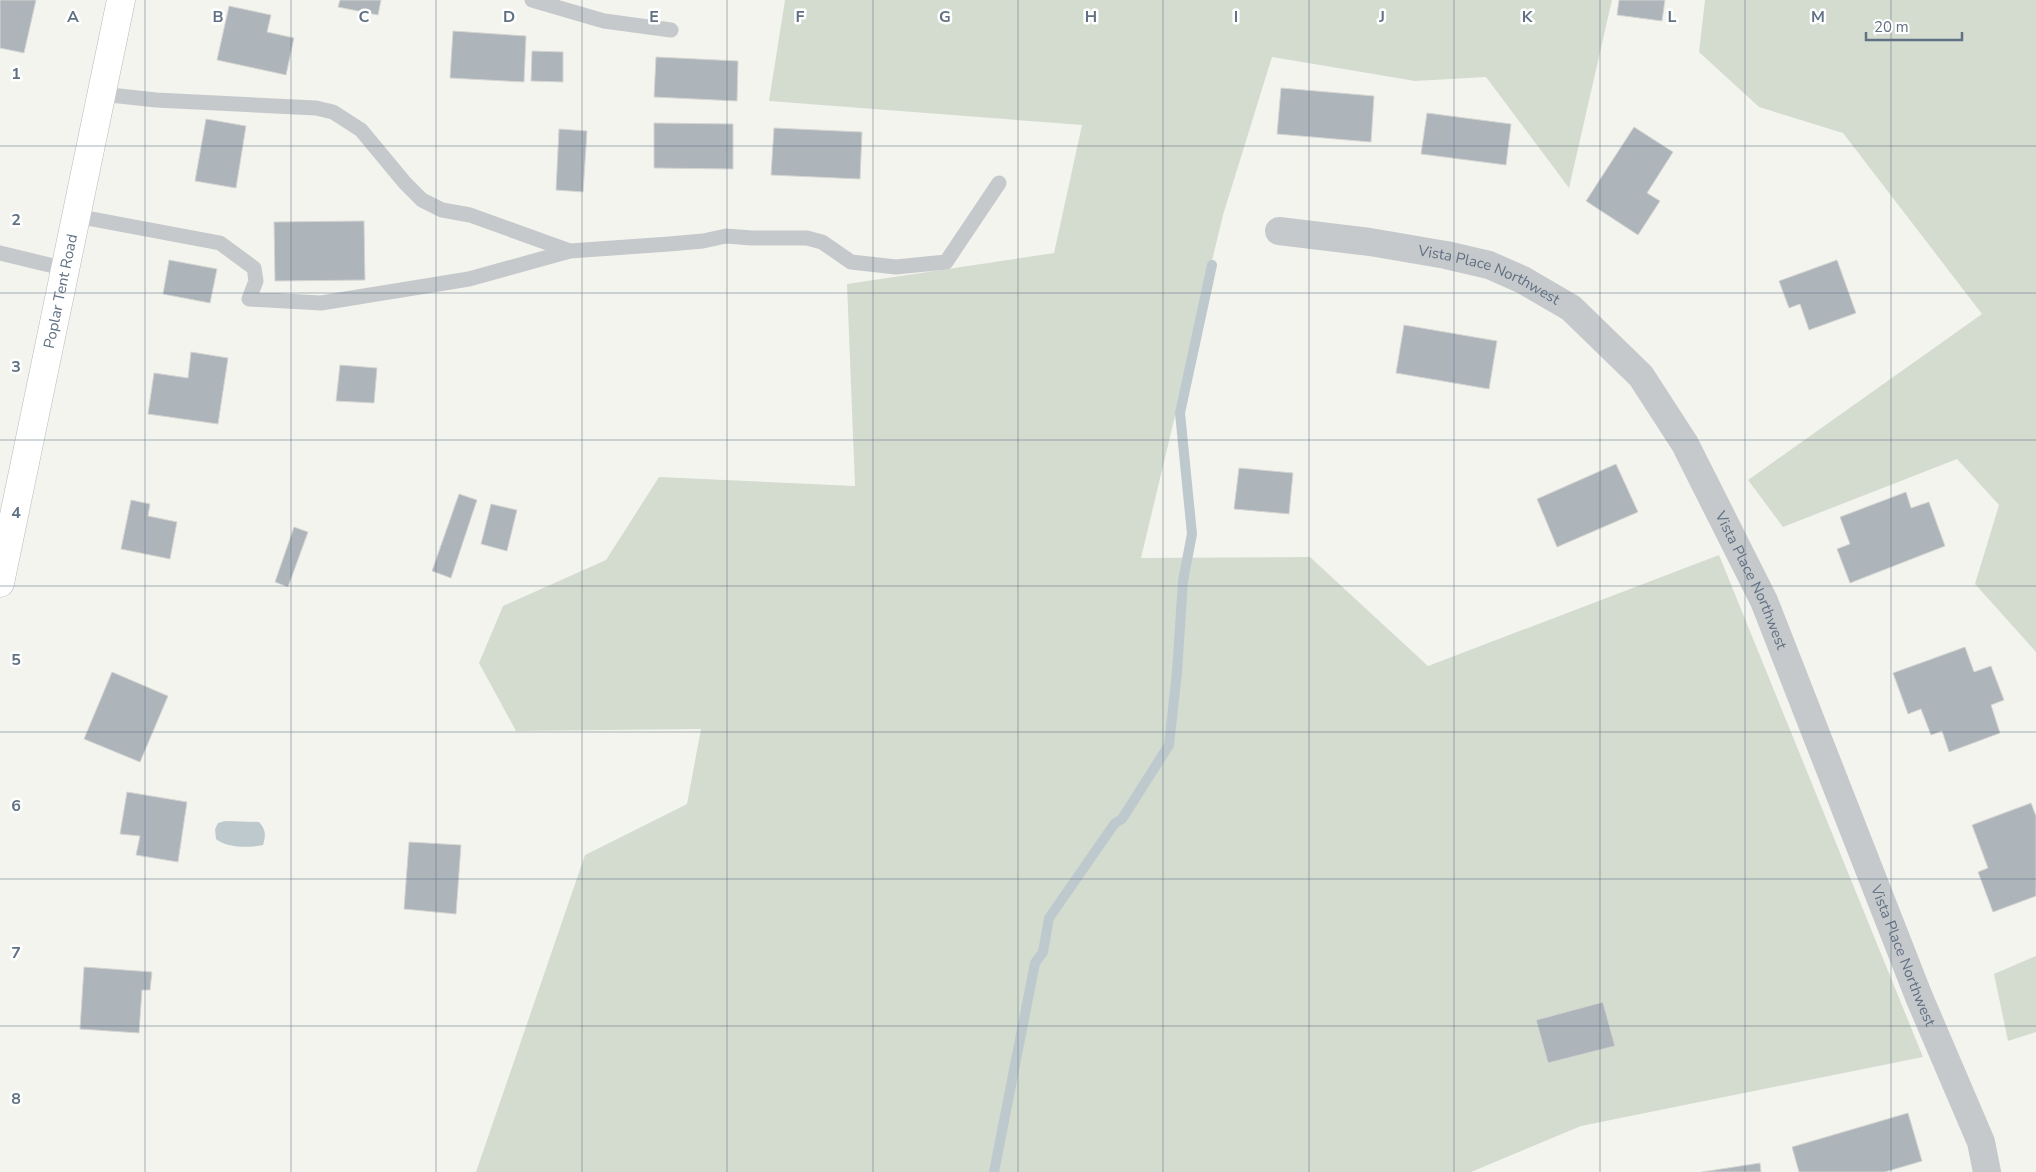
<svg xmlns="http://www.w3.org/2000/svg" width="2036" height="1172" font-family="'Nunito Sans',sans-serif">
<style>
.green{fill:#d4dcd0}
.water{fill:#bec9ce}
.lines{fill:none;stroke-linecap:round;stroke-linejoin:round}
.stream{stroke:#bec9ce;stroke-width:10}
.building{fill:#adb4ba;stroke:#d5d5d2}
.secondary-casing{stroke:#b5babf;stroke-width:29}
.lane{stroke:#c6c9cc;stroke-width:15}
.street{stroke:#c6c9cc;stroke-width:28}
.secondary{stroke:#fff;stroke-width:28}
.grid{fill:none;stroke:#607183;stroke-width:1;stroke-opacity:0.55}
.labels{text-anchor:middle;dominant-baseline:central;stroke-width:5;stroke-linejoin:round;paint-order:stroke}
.street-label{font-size:15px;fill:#607183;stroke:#fff}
.grid-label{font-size:16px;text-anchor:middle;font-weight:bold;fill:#607183;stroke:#fff;stroke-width:5;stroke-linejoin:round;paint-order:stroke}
</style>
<rect width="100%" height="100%" fill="#f4f4ef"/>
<path class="green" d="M785 0H1612L1569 188 1486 77 1415 81 1272 57 1223 215 1141 558 1310 557 1428 666 1719 555 1923 1057 1581 1126 1471 1172H476L585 855 687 804 701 729 516 731 479 663 503 606 606 560 659 477 855 486 847 284 1054 253 1082 125 769 101Z
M1705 0H2036V652L1975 584 1999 505 1957 459 1783 527 1748 480 1982 314 1843 133 1759 107 1699 52Z
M2036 956V1032L2008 1041 1994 974Z"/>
<path class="water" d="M225 821 259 822C266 830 266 835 263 845 250 848 226 848 216 839L215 829 218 823Z"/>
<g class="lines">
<path class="stream" d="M994 1172 1035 963 1043 952 1049 918 1115 823 1122 819 1169 745 1177 672 1183 581 1192 534 1180 413 1212 265"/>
</g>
<path class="building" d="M0 0H36L24 53 0 48Z
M340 0H381L378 15 338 7Z
M1619 0H1665L1662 21 1617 15Z
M229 6 271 15 267 32 294 38 286 75 217 60Z
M453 31 526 36 524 82 450 78Z
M532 51 563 52V82L531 81Z
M656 57 738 61 737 101 654 97Z
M1281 88 1374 96 1371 142 1277 134Z
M1427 113 1511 124 1506 165 1421 154Z
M206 119 246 126 236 188 195 181Z
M654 123 733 124V169L654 168Z
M1634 127 1673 152 1647 193 1660 201 1638 235 1586 201Z
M774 128 862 132 860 179 771 175Z
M559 129 587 131 583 192 556 190Z
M364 221 365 280 275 281 274 222Z
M169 260 217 269 210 303 163 294Z
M1837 260 1856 313 1809 330 1800 304 1789 308 1779 281Z
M1404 325 1497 341 1489 389 1396 373Z
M191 352 228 358 218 424 148 414 154 373 188 378Z
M340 365 377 368 374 403 336 401Z
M1616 464 1638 512 1557 547 1537 499Z
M1239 468 1293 473 1289 514 1234 509Z
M1906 492 1911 508 1929 502 1945 546 1850 583 1837 549 1850 544 1840 517Z
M459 494 477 500 451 578 432 571Z
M131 500 150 504 148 516 177 522 170 559 121 549Z
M491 504 517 510 507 551 481 544Z
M294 527 308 532 288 587 275 582Z
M1965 647 1974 672 1991 666 2004 700 1991 705 2000 733 1949 752 1942 731 1931 735 1921 709 1908 714 1893 673Z
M112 672 168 696 140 762 84 739Z
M127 792 187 802 178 862 136 855 140 836 120 834Z
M2031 803 2036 816V896L1993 912 1978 872 1988 868 1972 825Z
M409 842 461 845 456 914 404 909Z
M84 967 152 972 150 990H142L139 1033 80 1029Z
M1603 1002 1615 1046 1548 1063 1536 1020Z
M1908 1113 1922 1161 1885 1172H1799L1792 1147Z
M1760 1163 1761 1172H1702Z"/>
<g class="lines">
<defs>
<g id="secondary">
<path id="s2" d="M0 583 121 0"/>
</g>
</defs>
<use href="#secondary" class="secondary-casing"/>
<path class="lane" d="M532 0 604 21 671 30
M101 94 156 100 316 108 333 112 361 130 405 183 422 200 442 210 470 215 570 251 669 244 703 241 726 236 752 238H807L822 242 851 262 896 267 946 262 999 183
M76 216 220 243 254 268 256 281 249 299 321 303 469 279 570 251
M0 253 66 269"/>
<path class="street" id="s1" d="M1279 231 1370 242 1446 255 1489 265 1523 280 1571 308 1641 376 1685 444 1764 601 1919 997 1981 1142 1987 1172"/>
<use href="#secondary" class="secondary"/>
</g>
<path class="grid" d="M145 0V1172M291 0V1172M436 0V1172M582 0V1172M727 0V1172M873 0V1172M1018 0V1172M1163 0V1172M1309 0V1172M1454 0V1172M1600 0V1172M1745 0V1172M1891 0V1172M0 146H2036M0 293H2036M0 440H2036M0 586H2036M0 732H2036M0 879H2036M0 1026H2036"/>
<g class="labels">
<g class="street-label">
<text stroke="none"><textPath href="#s1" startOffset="216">Vista Place Northwest</textPath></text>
<text stroke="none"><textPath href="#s2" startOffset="298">Poplar Tent Road</textPath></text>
<text stroke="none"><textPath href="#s1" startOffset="636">Vista Place Northwest</textPath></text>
<text stroke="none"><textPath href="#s1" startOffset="1041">Vista Place Northwest</textPath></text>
</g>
</g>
<g class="grid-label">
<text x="73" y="22">A</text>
<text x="218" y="22">B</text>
<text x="364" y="22">C</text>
<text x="509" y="22">D</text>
<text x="654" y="22">E</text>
<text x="800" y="22">F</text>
<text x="945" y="22">G</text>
<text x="1091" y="22">H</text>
<text x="1236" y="22">I</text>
<text x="1382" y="22">J</text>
<text x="1527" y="22">K</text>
<text x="1672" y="22">L</text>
<text x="1818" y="22">M</text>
<text x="16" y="79">1</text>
<text x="16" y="225">2</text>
<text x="16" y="372">3</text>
<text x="16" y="518">4</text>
<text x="16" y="665">5</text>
<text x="16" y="811">6</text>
<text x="16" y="958">7</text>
<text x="16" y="1104">8</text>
</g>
<path d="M1866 32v8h96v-8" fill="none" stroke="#607183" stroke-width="2.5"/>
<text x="1874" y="32" font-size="15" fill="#607183" stroke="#ffffff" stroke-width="4" paint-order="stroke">20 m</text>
</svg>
